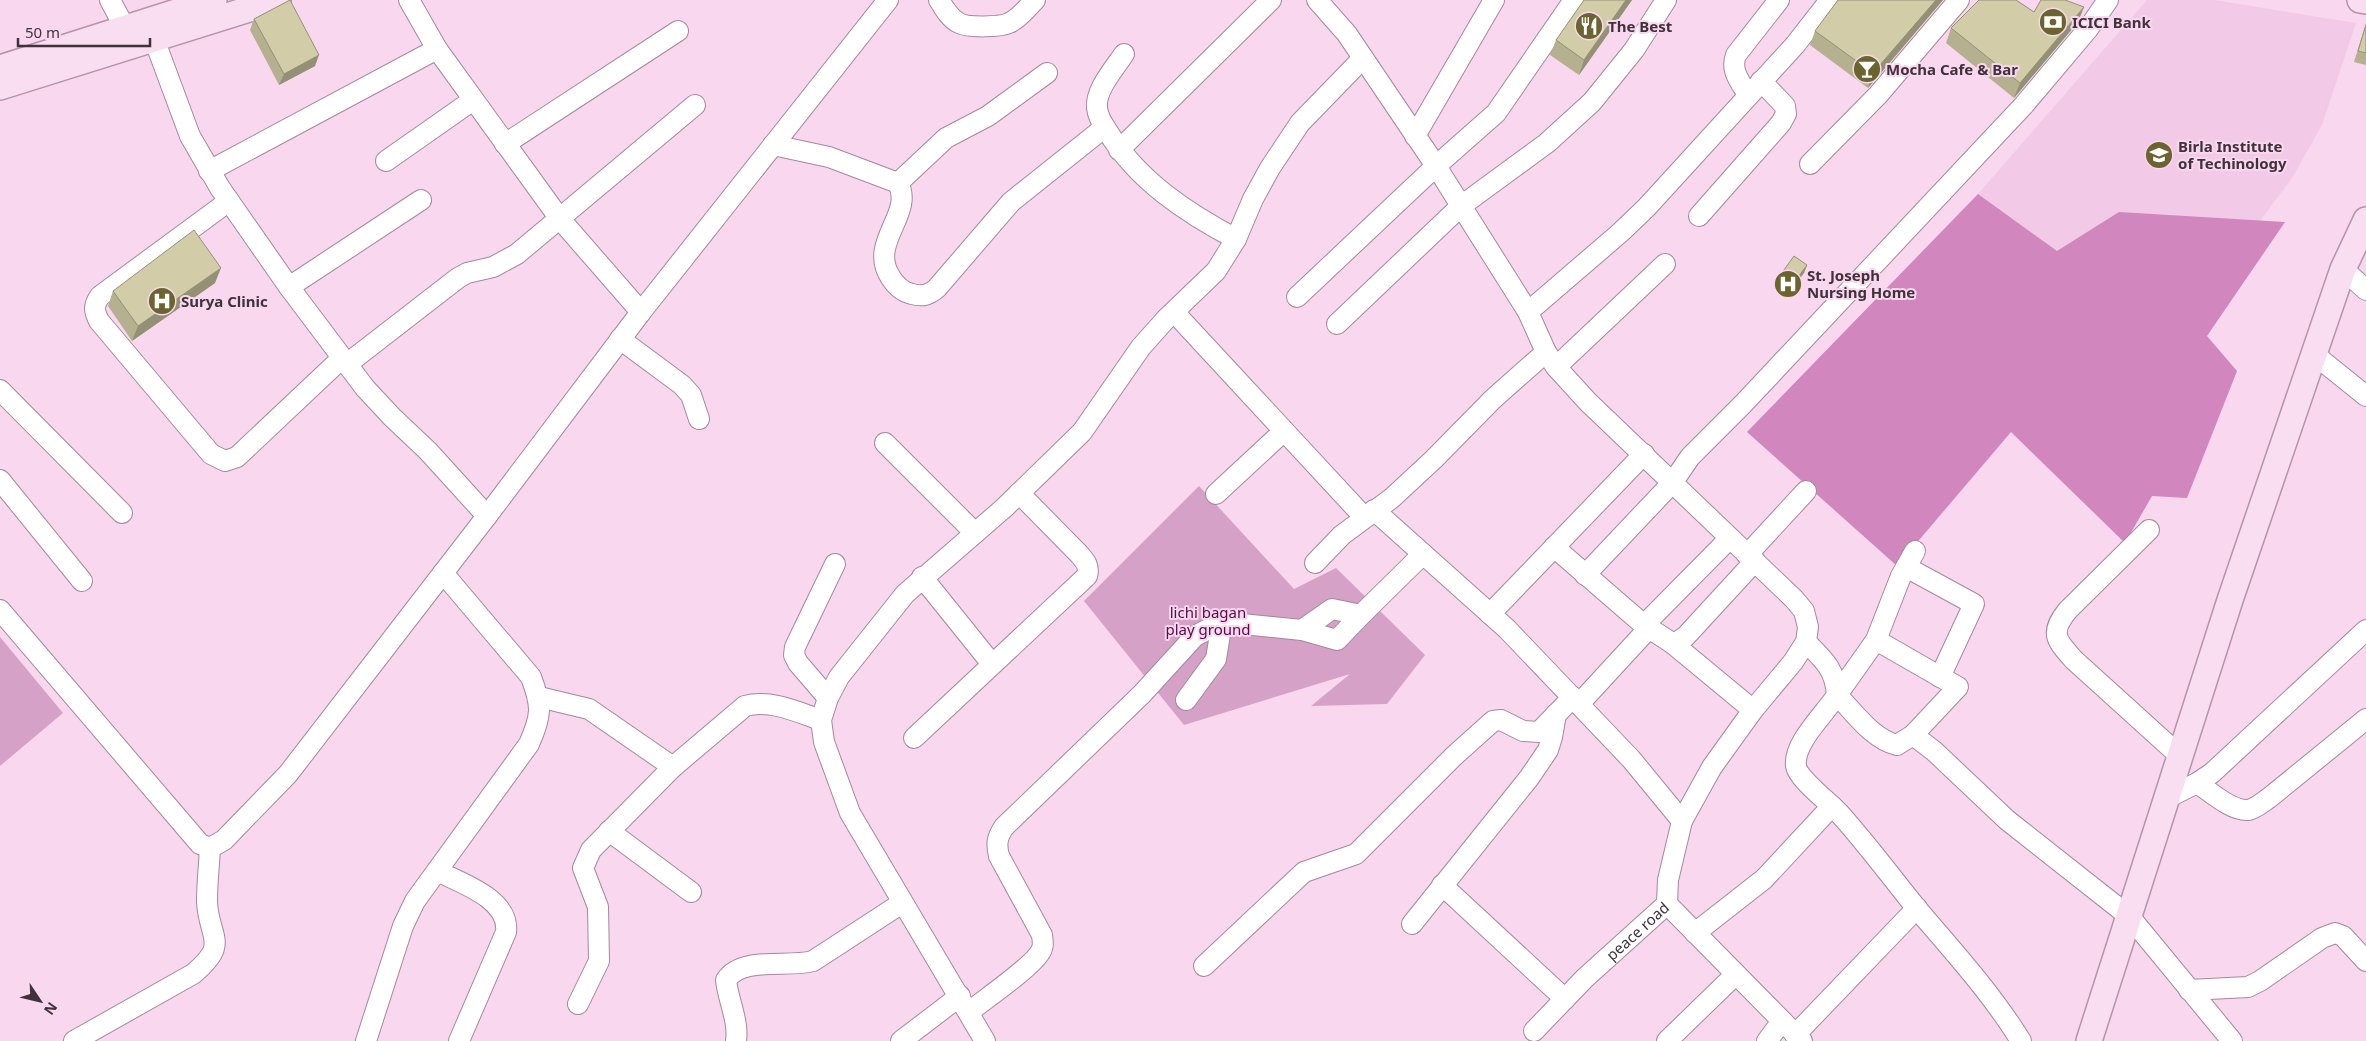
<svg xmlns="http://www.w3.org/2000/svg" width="2366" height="1041" font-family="'Noto Sans',sans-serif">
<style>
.built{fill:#f2c9e6}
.green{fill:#d6a1c7}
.forest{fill:#d186bd}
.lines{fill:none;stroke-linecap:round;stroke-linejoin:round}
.minor-casing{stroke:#a6879d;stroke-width:22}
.major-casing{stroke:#b593ab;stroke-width:28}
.minor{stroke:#fff;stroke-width:20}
.major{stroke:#f9ddf1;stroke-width:25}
.wall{fill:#b5b090}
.shaded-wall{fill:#939076}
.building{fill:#d2cda8;stroke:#939076}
.labels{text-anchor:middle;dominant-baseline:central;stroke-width:4;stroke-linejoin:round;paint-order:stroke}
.poi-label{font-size:15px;font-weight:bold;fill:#3f323b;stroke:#f9d7ef;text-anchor:start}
.park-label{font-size:15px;fill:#520e45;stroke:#f9d7ef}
.street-label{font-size:15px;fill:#3f323b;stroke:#f9d7ef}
</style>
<rect width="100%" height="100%" fill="#f9d7ef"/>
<path class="built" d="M2147 0H2214L2356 23 2322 125 2292 178 2173 337 1978 194Z"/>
<path class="green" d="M1199 486 1294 589 1336 568 1425 655 1387 704 1311 706 1350 674 1184 725 1084 601Z
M0 637 63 713 0 766Z"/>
<path class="forest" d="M1978 194 2057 251 2119 212 2285 222 2207 336 2237 371 2187 498 2152 496 2125 543 2011 432 1897 566 1747 432Z"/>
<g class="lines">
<defs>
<g id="minor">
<path d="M110 0 125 28"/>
<path d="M939 0C944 8 950 19 959 23 967 28 1001 27 1009 23 1019 19 1028 7 1035 0"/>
<path d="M1317 0 1347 34 1436 166 1528 312 1546 352 1556 367 1588 402 1794 599 1804 611 1808 627 1806 642 1793 662 1753 710 1712 767 1682 821 1668 880 1667 904"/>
<path d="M154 39 190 136 220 188 289 287 365 388 392 417 428 451 487 516"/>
<path d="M1124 54C1114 69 1095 90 1097 108 1098 117 1103 125 1108 132 1138 181 1187 213 1236 239"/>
<path d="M1748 95C1740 81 1730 71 1736 55L1779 0"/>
<path d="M1415 136 1494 0"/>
<path d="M505 144 678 31"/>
<path d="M773 145 829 157 898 183C915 214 867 243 891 278 896 286 903 292 912 294 923 297 929 295 937 288L1011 202 1105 127"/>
<path d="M1119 150 1271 0"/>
<path d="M386 161 473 100"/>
<path d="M1810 164 1878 95 1959 0"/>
<path d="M209 171 437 49"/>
<path d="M898 183 946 138 988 116 1047 73"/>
<path d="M229 201 100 296C93 306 94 311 99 321L211 454 225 461 237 457 342 358"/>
<path d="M1699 216 1781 123 1786 114 1785 106 1761 81"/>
<path d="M2343 269 2366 290"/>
<path d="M289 287 421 200"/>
<path d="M1297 297 1436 166 1496 113 1574 0"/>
<path d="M641 312 888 0"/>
<path d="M1174 312 1364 517"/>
<path d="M1528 312 1621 232 1647 207 1795 45 1830 0"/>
<path d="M1337 324 1461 206 1547 143 1592 102 1634 50 1666 0"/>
<path d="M620 339 682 385 691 395 699 419"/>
<path d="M2315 355 2366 396"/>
<path d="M347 364 458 278 467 273 493 267 517 254 695 105"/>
<path d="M1556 367 1665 264"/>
<path d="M0 390 122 513"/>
<path d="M885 443 975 533"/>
<path d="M0 480 82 581"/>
<path d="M1216 494 1284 431"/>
<path d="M1374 510 1507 629 1631 759 1682 821"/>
<path d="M2149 530 2068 610C2049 633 2056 640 2074 660L2180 756"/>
<path d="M1554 547 1644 625 1672 643 1679 641 1686 636 1755 561"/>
<path d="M1747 555 1806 491"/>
<path d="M1315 563 1342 535 1392 498 1434 459 1493 399 1546 352"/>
<path d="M1906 567 1974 604 1940 677"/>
<path d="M1585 575 1673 482 1690 457 1743 404 2023 106 2088 29 2108 0"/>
<path d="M922 577 992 664"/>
<path d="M0 610 200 844 210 848 224 840 288 774 487 516 641 312 560 219 437 49 409 0"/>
<path d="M1490 614 1644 454"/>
<path d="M1644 625 1730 538"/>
<path d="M1302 630 1337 640 1361 615"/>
<path d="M1876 640 1958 687 1913 735 1897 745C1872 739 1854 712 1837 695L1876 640 1901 576 1915 551"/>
<path d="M1806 642C1824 660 1835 669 1837 695 1825 714 1793 743 1796 766 1798 779 1829 802 1839 813 1867 844 1892 878 1918 910 1954 952 1992 994 2021 1041"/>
<path d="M1672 643 1753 710"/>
<path d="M539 697 589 709 673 767"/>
<path d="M828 698 798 663 794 655 795 647 835 564"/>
<path d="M1186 700 1216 659 1222 622"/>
<path d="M1579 704 1649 628"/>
<path d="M1913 735 1934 751 2007 820 2130 917 2232 1041"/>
<path d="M914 738 1087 576C1090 566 1085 561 1079 554L1019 493"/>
<path d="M2197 783C2211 792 2231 811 2248 810 2255 809 2263 802 2269 798L2366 719"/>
<path d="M2167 798 2197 783 2212 773 2366 630"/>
<path d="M609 831 691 892"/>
<path d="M437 871C461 883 510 899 506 932L459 1041"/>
<path d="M1442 885 1565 999"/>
<path d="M1412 924 1529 778 1548 750 1552 737 1556 714"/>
<path d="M1695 933 1764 879 1832 806"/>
<path d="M1204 966 1304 872 1356 854 1454 756 1493 721 1501 720 1523 731 1539 732 1573 697"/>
<path d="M2189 990 2248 987 2260 981 2322 938 2335 933 2343 936 2366 961"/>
<path d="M578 1004 599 961 598 907 583 868 591 850 673 767 745 706C770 699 797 712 821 720"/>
<path d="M969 1012C985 999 1029 969 1039 954 1044 948 1043 942 1042 935L999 856C996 844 997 837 1004 827L1142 694 1195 636 1222 622 1302 630 1332 609 1361 615 1423 554"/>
<path id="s1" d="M1534 1031 1585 978 1667 904 1802 1041"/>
<path d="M1795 1035 1917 908"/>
<path d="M74 1041 193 974C230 943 209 939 207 902 207 884 209 866 210 848"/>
<path d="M366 1041 403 926 415 901 529 744C542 715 542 706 531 677L443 573"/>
<path d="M736 1041C739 1021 728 1000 726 980 742 956 788 968 813 961L902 903"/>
<path d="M901 1041 960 996"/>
<path d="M985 1041 850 813 824 742 821 720 828 698 839 677 905 594 1004 508 1082 432 1141 347 1166 319 1216 271 1236 239 1253 199 1270 168 1300 123 1363 58"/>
<path d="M1667 1041 1735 975"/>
<path d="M1767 1041 1782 1021"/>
</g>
<path id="major" d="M2360 0 2366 1
M0 68 214 0
M0 87 278 0
M2089 1041 2230 600 2343 269 2366 220"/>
</defs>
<use href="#minor" class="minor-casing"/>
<use href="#major" class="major-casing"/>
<use href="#minor" class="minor"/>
<use href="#major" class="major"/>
</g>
<path class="wall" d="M1632 0 1579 75 1550 55 1556 40Z
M1943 0 1868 88 1810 45 1815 31Z
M2034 12 2078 22 2014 98 1946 43 1951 28Z
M254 19 315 66 279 85 250 30Z
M2366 23V65L2354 62Z
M1807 265 1804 273 1790 291 1778 282 1781 274Z
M215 283 132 341 108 306 113 291Z"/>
<path class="shaded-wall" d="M1626 0H1632L1579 75 1584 60Z
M1936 0H1943L1868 88 1873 73Z
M2084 7 2078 22 2014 98 2020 83Z
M319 55 315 66 279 85 284 74Z
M1807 265 1804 273 1790 291 1793 284Z
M221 268 215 283 132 341 138 326Z"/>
<path class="building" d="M290 0 319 55 284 74 254 19Z
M1584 0H1626L1584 60 1556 40Z
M1838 0H1936L1873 73 1815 31Z
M1979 0H2016L2034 12 2041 0H2065L2084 7 2020 83 1951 28Z
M2366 25V53L2358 51Z
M194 230 221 268 138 326 113 291Z
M1794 256 1807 265 1793 284 1781 274Z"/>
<defs>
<symbol id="bank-disc" viewBox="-11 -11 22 22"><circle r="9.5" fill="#6c6430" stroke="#f9d7ef"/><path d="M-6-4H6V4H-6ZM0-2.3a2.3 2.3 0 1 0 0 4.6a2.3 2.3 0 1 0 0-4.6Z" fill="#fff"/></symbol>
<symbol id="restaurant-disc" viewBox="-11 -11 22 22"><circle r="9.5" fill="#6c6430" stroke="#f9d7ef"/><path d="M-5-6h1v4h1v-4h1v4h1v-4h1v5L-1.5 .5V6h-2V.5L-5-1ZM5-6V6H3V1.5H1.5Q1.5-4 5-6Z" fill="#fff"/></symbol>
<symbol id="bar-disc" viewBox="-11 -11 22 22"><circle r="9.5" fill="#6c6430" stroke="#f9d7ef"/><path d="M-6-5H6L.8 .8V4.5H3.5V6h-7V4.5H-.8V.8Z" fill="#fff"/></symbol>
<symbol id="university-disc" viewBox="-11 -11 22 22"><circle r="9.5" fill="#6c6430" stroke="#f9d7ef"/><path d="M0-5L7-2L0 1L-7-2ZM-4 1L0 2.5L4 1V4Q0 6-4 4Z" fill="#fff"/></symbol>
<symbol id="hospital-disc" viewBox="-11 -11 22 22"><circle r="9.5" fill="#6c6430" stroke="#f9d7ef"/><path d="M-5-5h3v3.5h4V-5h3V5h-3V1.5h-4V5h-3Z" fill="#fff"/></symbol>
</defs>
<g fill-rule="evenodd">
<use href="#bank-disc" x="2037" y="6" width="32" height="32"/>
<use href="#restaurant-disc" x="1573" y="10" width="32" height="32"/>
<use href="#bar-disc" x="1851" y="53" width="32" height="32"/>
<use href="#university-disc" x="2143" y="139" width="32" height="32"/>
<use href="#hospital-disc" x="1772" y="268" width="32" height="32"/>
<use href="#hospital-disc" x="146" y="285" width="32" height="32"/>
</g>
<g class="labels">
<g class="poi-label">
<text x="2072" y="22">ICICI Bank</text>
<text x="1608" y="26">The Best</text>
<text x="1886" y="69">Mocha Cafe &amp; Bar</text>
<text x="2178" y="146">Birla Institute<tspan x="2178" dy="17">of Techinology</tspan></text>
<text x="1807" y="275">St. Joseph<tspan x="1807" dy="17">Nursing Home</tspan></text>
<text x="181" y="301">Surya Clinic</text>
</g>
<g class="park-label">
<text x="1208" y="612">lichi bagan<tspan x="1208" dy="17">play ground</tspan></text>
</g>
<g class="street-label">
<text stroke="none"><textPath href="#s1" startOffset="144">peace road</textPath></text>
</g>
</g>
<g transform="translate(40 1001) rotate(125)" stroke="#f9d7ef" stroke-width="4" paint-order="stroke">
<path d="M0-4L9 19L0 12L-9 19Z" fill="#3f323b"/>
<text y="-8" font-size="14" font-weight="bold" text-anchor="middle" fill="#3f323b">N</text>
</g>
<path d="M18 38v8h132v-8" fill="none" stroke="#3f323b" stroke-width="2.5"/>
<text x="25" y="38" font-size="15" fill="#3f323b" stroke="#f9d7ef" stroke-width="4" paint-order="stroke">50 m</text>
</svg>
